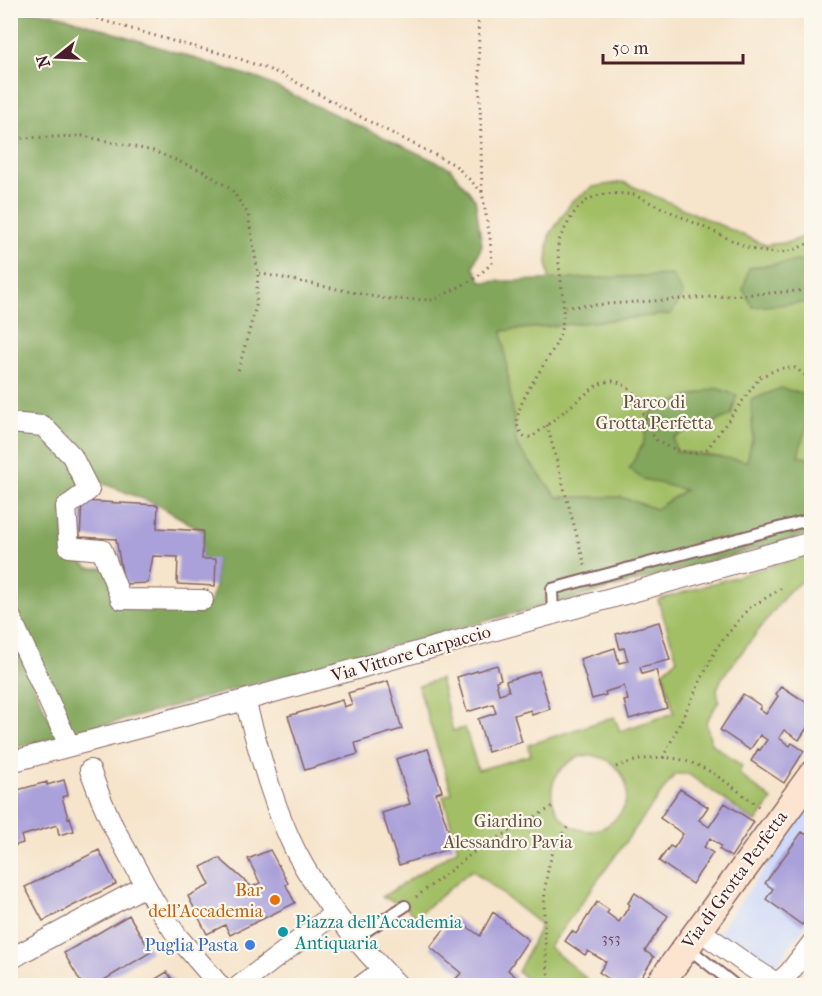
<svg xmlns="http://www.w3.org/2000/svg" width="822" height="996" font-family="'IM FELL French Canon',serif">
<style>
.built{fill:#cfdafa}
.green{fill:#a3bf66;stroke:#766f48;stroke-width:1.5;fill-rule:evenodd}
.forest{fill:#82a65b;stroke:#666243;stroke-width:1.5}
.building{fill:#aaa1da}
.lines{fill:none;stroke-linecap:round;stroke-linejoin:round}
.lane-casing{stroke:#866463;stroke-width:14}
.street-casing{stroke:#866463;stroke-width:22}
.secondary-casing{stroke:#866463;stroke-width:30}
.path{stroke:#866463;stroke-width:3;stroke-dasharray:1.5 4.5;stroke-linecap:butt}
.lane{stroke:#fff;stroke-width:10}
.street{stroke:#fff;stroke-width:20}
.secondary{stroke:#fde4d1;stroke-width:27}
.food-dot{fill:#e8710a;stroke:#fbf7ec;stroke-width:2}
.culture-dot{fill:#0f9aa8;stroke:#fbf7ec;stroke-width:2}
.shop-dot{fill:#3f7fe0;stroke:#fbf7ec;stroke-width:2}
.labels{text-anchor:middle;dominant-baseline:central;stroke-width:4.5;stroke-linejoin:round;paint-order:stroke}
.number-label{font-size:15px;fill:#624057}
.park-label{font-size:18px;fill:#654f3d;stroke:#fbf7ec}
.street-label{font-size:18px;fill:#4a1f2b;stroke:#fbf7ec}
.food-label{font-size:18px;fill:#c56008;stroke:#fbf7ec;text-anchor:end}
.culture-label{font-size:18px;fill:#0d838f;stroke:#fbf7ec;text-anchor:start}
.shop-label{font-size:18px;fill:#366cbe;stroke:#fbf7ec;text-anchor:end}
</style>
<rect width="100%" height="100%" fill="#fbf7ec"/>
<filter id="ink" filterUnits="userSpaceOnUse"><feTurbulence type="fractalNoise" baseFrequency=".0167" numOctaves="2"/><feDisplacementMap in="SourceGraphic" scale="12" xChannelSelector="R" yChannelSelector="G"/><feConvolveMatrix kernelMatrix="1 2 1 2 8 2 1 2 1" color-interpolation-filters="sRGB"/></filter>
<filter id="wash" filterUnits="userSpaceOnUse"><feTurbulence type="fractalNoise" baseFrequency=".008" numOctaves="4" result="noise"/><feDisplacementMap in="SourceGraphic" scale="24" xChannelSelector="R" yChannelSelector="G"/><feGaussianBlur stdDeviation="1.35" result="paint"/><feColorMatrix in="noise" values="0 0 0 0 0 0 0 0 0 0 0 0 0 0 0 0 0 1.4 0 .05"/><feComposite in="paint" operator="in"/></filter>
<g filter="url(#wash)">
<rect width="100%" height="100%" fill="#f6e4cb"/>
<path class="built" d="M811 805V917L769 975 717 934Z"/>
<path class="green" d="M623 182 765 245 791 242 808 234 811 228V534L517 614 492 314 551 293 547 262 549 236 572 201 593 187Z
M811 554V574L789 591 722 678 717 689 719 701 706 722 711 743 742 766 739 774 772 800 756 822 688 774H675L549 947 587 979 582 985H525L528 980 518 972 541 925 472 870 415 917 405 906 382 897 458 849 443 796 452 793 418 686 440 679 453 731 465 728 478 770 531 755 528 745 614 717 620 731 674 713 663 672 677 659 658 600ZM581 756C586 756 591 755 595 756 616 760 630 779 626 800 624 811 617 819 608 825 567 851 520 782 581 756Z"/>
<path class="forest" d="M11 11H33L59 15 259 79 450 168 475 199 482 245 473 267 482 282 672 275 683 295 671 314 502 331 517 446 557 497H621L656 509 685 490 643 479 629 469 643 444 651 411 678 400 716 388 737 395 731 415 713 423 698 425 673 438 676 451 747 461 753 435 751 400 781 388 811 396V408L798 456 811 459V534L340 660 73 734 11 599 10 427 41 429 71 458 82 492 64 506V549L89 568H105L121 603 209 604 215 586 216 560 202 559 203 531 158 505 94 480 75 454 44 424 11 420 10 385 12 384 10 312Z
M811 259V302L753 307 743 290 749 268Z
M10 631 57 737 11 749H10Z"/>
<g id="blocks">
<path class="building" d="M82 501 158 505 157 528 203 531 202 559H216L215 586 177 584 178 557 153 556 148 583 124 584 116 539 80 537Z
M659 622 670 660 640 667 642 674 656 670 667 708 629 719 624 701 628 700 624 686 605 692 606 695 592 699 580 659 615 648 619 663 628 661 624 648 620 649 616 634Z
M497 665 501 679 496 681 499 694 509 691 506 681 539 671 550 709 532 715 531 710 514 715 522 742 488 752 478 719 496 713 493 704 467 712 457 677Z
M388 681 402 729 355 743 358 754 305 770 288 716 342 700 344 707 352 704 348 693Z
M781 686 812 706V720L799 740 784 730 779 738 790 746 792 743 804 751 784 783 751 761 758 749 760 750 767 740 760 735 750 750 720 730 743 694 761 706 759 709 766 714 778 696 776 694Z
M428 749 442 791 436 793 454 847 399 865 382 813 410 804 396 759Z
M64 780 68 795 62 797 68 818 70 817 74 831 59 835 57 825 21 836 23 843 10 847V792L47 782V785Z
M680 789 708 807 699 820 709 827 725 803 754 822 731 857 719 849 721 846 710 838 704 847 713 853 692 884 659 861 670 846 674 848 683 834 660 818Z
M802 832 812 838V912L802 925 766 899 773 889 765 883Z
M99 850 116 884 43 921 25 887Z
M270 850 288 883 286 885 295 903 230 935 225 925 207 934 188 896 210 885 201 867 219 858 252 887 260 883 248 859Z
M635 893 668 916 645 951 654 957 636 986H619L599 972 606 962 588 951 585 955 565 941 572 931 576 934 597 902 609 910 607 913 619 922 630 905 628 903Z
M493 912 528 940 508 970 516 977 509 986H462L455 980 461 973 430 947 454 917 480 936Z
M129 915 151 952 94 986H83L64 953Z
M167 972 177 986H144Z"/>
</g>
</g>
<g filter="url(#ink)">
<use href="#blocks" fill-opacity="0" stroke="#866463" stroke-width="1.5"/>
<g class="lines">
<defs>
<path id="lane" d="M553 614 552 589 812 519
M355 938 405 906
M687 947 736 986"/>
<path id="street" d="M10 423 43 426 72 456 89 490 66 507 69 547 102 550 121 599 203 600
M10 616 69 745
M245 700C259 751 272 804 296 852 322 902 359 946 399 986
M10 762 245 700 812 542
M90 770 101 799 113 826 154 901 177 936 220 986
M699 930 748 965 773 981H780L789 973 812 943
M10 960 23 952 145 886
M239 986 335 913
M361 986 383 970"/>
<path id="secondary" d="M658 986 812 775"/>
</defs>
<use href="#lane" class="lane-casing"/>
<use href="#street" class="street-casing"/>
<use href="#secondary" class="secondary-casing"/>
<path class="path" d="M478 10 482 192
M91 17 183 44 232 56 281 74 374 124 455 165 482 192 490 238 492 263 476 278 434 300 386 299 258 273
M10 140 21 138 83 136 153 151 203 171 232 190 248 214 258 273 256 306 238 371
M812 241C793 253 772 255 751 249L634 195C600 190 581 196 566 227 562 233 558 241 558 248 558 279 570 309 558 339 550 362 508 407 519 430 521 433 523 435 525 437H532L597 385 605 382 613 381 621 383 628 388 637 396 649 430 657 441 668 447 693 454 708 448 760 377 780 368H795L808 377 812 382
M565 307 812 290
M547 425 585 566
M663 758 717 647 748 609 782 588
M616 767C682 742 711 770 760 808
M416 897 474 852 554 806
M550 986C544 944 538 883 556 845 559 838 565 831 569 825"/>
<use href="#lane" class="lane"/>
<use href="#street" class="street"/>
<use href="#secondary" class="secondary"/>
</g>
</g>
<circle class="food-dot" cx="275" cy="900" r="6"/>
<circle class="culture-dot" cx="283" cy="932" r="6"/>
<circle class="shop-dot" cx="250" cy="945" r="6"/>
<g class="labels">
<g class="number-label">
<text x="611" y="938">353</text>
</g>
<g class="park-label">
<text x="654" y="402">Parco di<tspan x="654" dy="21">Grotta Perfetta</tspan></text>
<text x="508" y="821">Giardino<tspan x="508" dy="21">Alessandro Pavia</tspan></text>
</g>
<g class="street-label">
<text transform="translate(411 654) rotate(-16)">Via Vittore Carpaccio</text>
<text transform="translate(735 880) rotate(-54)">Via di Grotta Perfetta</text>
</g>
<g class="food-label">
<text x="263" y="890">Bar<tspan x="263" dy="21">dell'Accademia</tspan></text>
</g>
<g class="culture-label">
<text x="295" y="922">Piazza dell'Accademia<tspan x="295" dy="21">Antiquaria</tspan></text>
</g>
<g class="shop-label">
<text x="238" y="945">Puglia Pasta</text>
</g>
</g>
<rect width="822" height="996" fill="none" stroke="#fbf7ec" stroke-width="36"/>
<g transform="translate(57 57) rotate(252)" stroke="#fbf7ec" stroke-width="4.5" paint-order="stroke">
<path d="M0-4.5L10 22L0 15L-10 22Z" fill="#4a1f2b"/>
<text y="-9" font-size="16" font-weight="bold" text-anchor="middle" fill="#4a1f2b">N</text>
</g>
<path d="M603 54v9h140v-9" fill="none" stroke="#4a1f2b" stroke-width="3"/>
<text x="612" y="54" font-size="18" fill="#4a1f2b" stroke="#fbf7ec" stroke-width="4.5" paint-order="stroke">50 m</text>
</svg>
